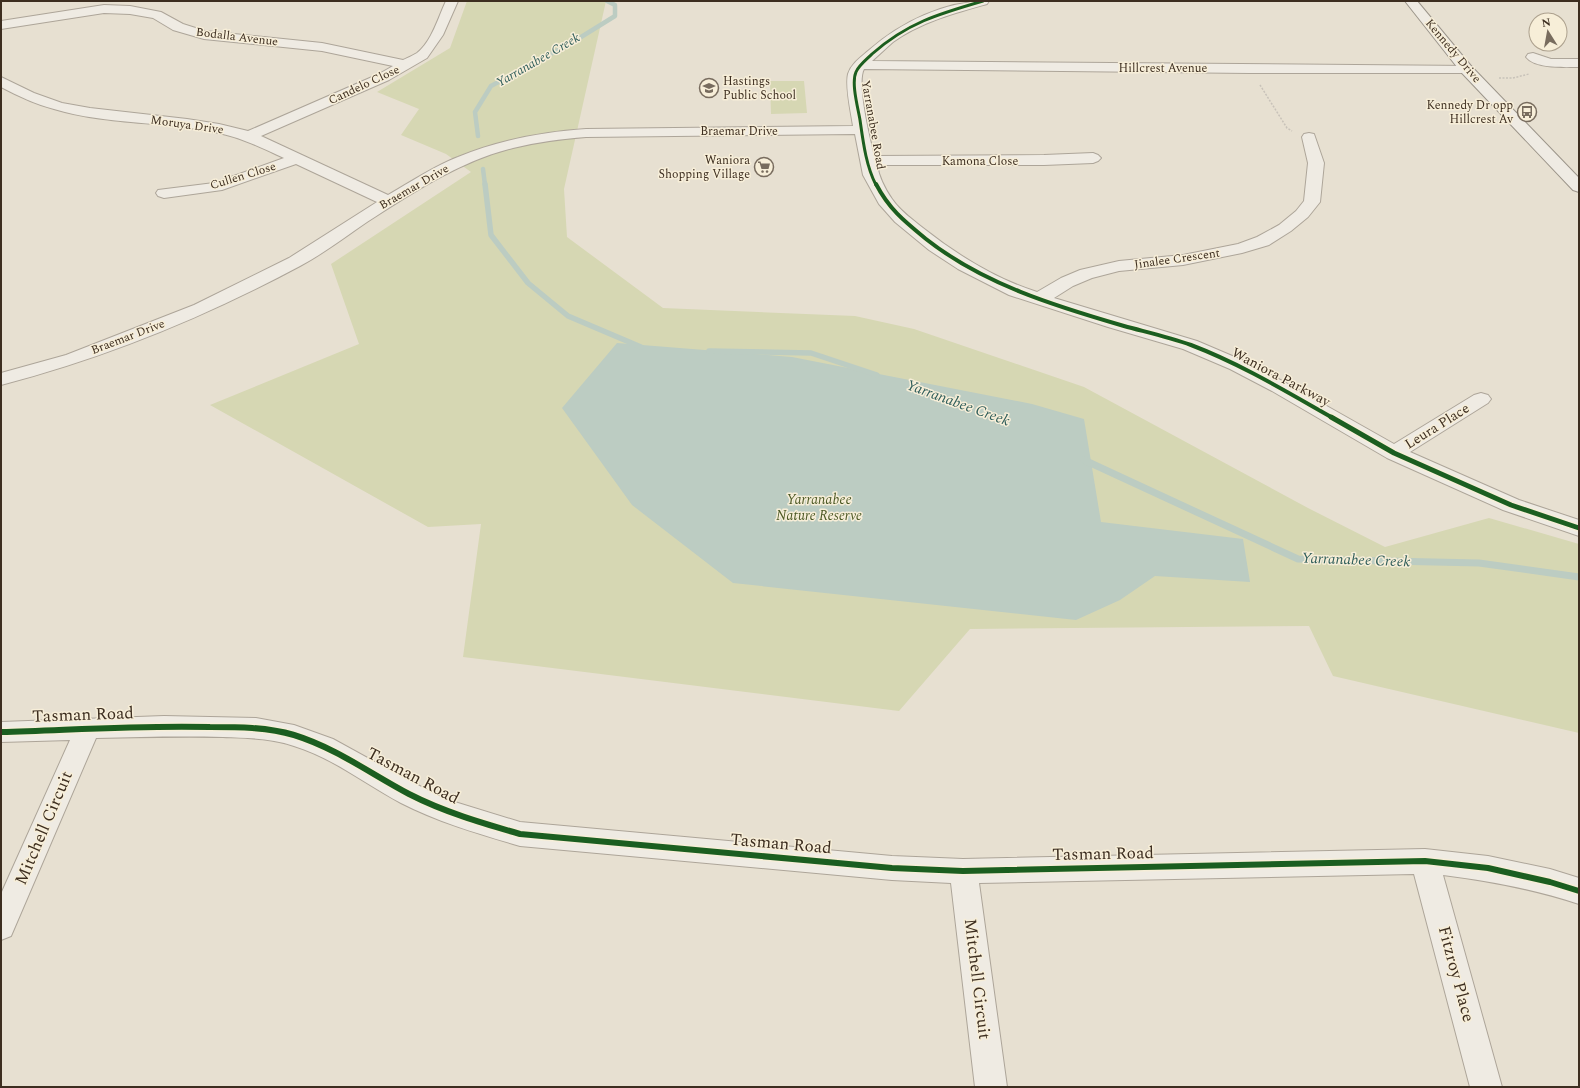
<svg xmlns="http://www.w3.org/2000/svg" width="1580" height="1088" font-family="Spectral,serif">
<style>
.green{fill:#d6d7b3}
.water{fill:#bcccc2}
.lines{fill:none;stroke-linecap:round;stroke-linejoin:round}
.stream-far2{stroke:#bcccc2;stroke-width:4.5}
.stream-far1{stroke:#bcccc2;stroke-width:5.5}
.stream{stroke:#bcccc2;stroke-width:7}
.minor-casing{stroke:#ada599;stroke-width:2}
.secondary-casing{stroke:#9c958a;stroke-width:2}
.path{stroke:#c8c2b9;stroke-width:1.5;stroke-dasharray:2 1.5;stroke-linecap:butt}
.minor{fill:#efebe3;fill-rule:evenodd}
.secondary{fill:#efebe3;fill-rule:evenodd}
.cycleway-far3-casing{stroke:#f7eed8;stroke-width:4.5}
.cycleway-far2-casing{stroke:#f7eed8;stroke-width:6}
.cycleway-far1-casing{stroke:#f7eed8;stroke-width:8}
.cycleway-casing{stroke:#f7eed8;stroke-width:9}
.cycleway-far3{stroke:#1b5e20;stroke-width:3}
.cycleway-far2{stroke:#1b5e20;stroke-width:4}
.cycleway-far1{stroke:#1b5e20;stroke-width:5}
.cycleway{stroke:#1b5e20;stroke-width:6}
.labels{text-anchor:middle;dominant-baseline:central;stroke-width:3;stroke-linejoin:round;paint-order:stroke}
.far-street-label{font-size:12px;fill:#3d2e20;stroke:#f7eed8}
.far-poi-label{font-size:12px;fill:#3d2e20;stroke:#f7eed8;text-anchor:end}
.far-water-label{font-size:13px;font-style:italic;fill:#2f5d5a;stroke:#f7eed8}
.street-label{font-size:14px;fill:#3d2e20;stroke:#f7eed8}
.park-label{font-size:14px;font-style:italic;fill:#4d5a26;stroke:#f7eed8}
.water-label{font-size:15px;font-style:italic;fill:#2f5d5a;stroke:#f7eed8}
.near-street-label{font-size:17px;fill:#3d2e20;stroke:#f7eed8}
</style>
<rect width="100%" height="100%" fill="#e7e0d1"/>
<path class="green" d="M467 1H606L564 189 567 237 663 308 855 316 914 329 1084 387 1308 508 1385 547 1489 518 1579 544V733L1333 676 1309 626 970 629 899 711 463 657 481 524 428 527 210 405 359 344 331 264 471 172 446 154 401 135 419 109 377 92 450 48Z
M770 81H804L807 113 771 114Z"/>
<path class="water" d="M617 343 792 357 1032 404 1084 419 1101 522 1243 539 1250 582 1155 576 1120 600 1076 620 733 583 632 505 562 408Z"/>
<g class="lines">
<path class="stream-far2" d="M478 136 475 112 491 86 573 42 615 16V5L607 1
M483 169 485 185"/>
<path class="stream-far1" d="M485 184 491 235 528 283 568 316 641 347
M709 351 811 353 877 375"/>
<path class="stream" d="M1084 460 1298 559 1479 563 1579 577"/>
<defs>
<path id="minor" d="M446 1H458L443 35 427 58 389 80 261 136 388 195C411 182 434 166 458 157 499 140 542 132 586 129L853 126C851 112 845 87 848 74 851 64 861 57 868 51 901 22 944 1 989 1L987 4C955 13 921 22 893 42 886 48 879 55 872 61L1471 66 1473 69 1471 72 1466 73H1249L864 69C856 83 870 139 874 156L1044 155 1093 153 1098 155 1101 158 1098 161 1093 163 1044 165H877C879 177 885 189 892 199 900 211 912 219 923 228 957 255 996 279 1037 292L1061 278 1080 270 1119 261 1183 255 1238 244 1257 237 1279 225 1296 211 1304 201 1308 163 1302 137 1304 134 1309 133 1314 134 1324 163 1320 202 1308 217 1291 231 1269 245 1242 253 1183 265 1119 271 1092 278 1073 286 1054 298 1197 341 1244 361 1286 383 1394 444 1474 395 1481 393 1488 395 1491 399 1488 403 1410 452 1519 500 1579 520V536L1503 510 1387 458 1272 391 1230 369 1183 349 1108 327 1009 295 958 269 929 250 895 222 879 204 863 175 855 134 586 137C561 139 537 142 513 148 460 161 412 193 367 222 345 237 323 254 300 266 205 317 105 358 1 385V373L66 355 194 305 289 258 377 202 296 164 222 190 164 198 158 196 156 193 158 190 214 183 284 158C262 148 242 138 219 133 165 121 107 125 54 109 35 104 18 96 1 87V77L34 93 62 103 90 108 187 119 219 124 248 131 379 74 393 66 322 51 204 39 173 30 153 18 130 14 104 13 1 29V21L104 5 130 6 161 12 183 24 205 31 322 43 403 60C407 58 412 56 417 53 432 41 438 18 446 1Z
M1533 53 1551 59H1579V67C1566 67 1535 69 1526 57L1528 54Z
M164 716 256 718 294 725 333 739 404 778 445 799 520 822 892 856 963 859 1425 849 1488 856 1550 869 1579 878V904C1533 889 1491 881 1443 875L1502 1087H1470L1414 874 979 883 1007 1087H975L951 883 892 880 520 846C479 834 438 822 401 803 365 784 333 758 294 746 271 738 247 738 223 737 180 736 138 737 96 738L11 936 1 940V894L70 740 1 742V722Z"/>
<path id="secondary" d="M1405 1H1417L1471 66 1579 178V192L1573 190 1461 72Z"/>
</defs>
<use href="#minor" class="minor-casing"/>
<use href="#secondary" class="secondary-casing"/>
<path class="path" d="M1499 78H1513L1529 74
M1260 85 1287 128 1292 131"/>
<use href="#minor" class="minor"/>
<use href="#secondary" class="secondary"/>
<defs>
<path id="cycleway-far3" d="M876 185C866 166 863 141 860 120 858 108 851 83 856 72 859 65 866 60 872 54 907 23 938 14 983 1"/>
<path id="cycleway-far2" d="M876 184C889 209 904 221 926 239 983 284 1055 306 1124 326 1146 332 1169 337 1191 345 1241 364 1287 392 1333 418"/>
<path id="cycleway-far1" d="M1331 417 1394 453 1511 505 1579 528"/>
<path id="cycleway" d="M1 732C71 730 140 725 210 727 238 727 267 727 294 735 336 748 371 774 409 794 444 812 482 823 520 834L892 868 963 871 1425 861 1488 868 1550 882 1579 891"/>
</defs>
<use href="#cycleway-far3" class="cycleway-far3-casing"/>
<use href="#cycleway-far2" class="cycleway-far2-casing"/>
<use href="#cycleway-far1" class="cycleway-far1-casing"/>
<use href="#cycleway" class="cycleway-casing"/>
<use href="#cycleway-far3" class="cycleway-far3"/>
<use href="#cycleway-far2" class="cycleway-far2"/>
<use href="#cycleway-far1" class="cycleway-far1"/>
<use href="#cycleway" class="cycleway"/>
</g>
<defs>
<symbol id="school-ring" viewBox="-11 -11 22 22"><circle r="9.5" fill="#f7eed8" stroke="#786c5e" stroke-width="1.5"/><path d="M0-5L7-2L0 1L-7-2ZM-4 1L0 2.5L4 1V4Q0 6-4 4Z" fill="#786c5e"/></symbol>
<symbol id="bus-ring" viewBox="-11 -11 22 22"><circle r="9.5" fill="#f7eed8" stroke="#786c5e" stroke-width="1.5"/><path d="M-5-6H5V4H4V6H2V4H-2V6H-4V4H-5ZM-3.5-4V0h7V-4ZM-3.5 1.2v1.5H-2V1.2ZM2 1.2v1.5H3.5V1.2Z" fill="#786c5e"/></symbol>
<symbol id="supermarket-ring" viewBox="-11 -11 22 22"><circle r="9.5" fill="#f7eed8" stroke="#786c5e" stroke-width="1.5"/><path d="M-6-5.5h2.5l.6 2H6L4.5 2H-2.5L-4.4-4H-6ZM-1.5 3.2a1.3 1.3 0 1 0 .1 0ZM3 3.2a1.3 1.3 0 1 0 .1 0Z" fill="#786c5e"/></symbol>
</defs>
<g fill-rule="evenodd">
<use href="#school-ring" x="698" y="77" width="22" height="22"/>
<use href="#bus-ring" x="1516" y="101" width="22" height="22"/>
<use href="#supermarket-ring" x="753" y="156" width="22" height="22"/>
</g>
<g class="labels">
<g class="far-street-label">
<text transform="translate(237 37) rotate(7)">Bodalla Avenue</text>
<text transform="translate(1453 51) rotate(50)">Kennedy Drive</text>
<text x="1163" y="68">Hillcrest Avenue</text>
<text transform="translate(364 85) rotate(-25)">Candelo Close</text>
<text transform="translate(187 125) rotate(8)">Moruya Drive</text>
<text transform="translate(873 125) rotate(80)">Yarranabee Road</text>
<text x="739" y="131">Braemar Drive</text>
<text x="980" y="161">Kamona Close</text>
<text transform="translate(243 176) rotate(-17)">Cullen Close</text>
<text transform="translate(414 187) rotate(-30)">Braemar Drive</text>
<text transform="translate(1177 259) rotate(-8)">Jinalee Crescent</text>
<text transform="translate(128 337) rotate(-21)">Braemar Drive</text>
</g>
<g class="far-poi-label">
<text x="723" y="81" text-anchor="start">Hastings<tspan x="723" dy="14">Public School</tspan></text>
<text x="1513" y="105">Kennedy Dr opp<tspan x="1513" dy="14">Hillcrest Av</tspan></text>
<text x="750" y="160">Waniora<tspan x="750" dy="14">Shopping Village</tspan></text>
</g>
<g class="far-water-label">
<text transform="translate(538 60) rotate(-30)">Yarranabee Creek</text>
</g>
<g class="street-label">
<text transform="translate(1281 377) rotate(28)">Waniora Parkway</text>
<text transform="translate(1437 426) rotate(-32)">Leura Place</text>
</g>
<g class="park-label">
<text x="819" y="499">Yarranabee<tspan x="819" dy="16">Nature Reserve</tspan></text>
</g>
<g class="water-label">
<text transform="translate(958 403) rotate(20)">Yarranabee Creek</text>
<text transform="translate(1356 560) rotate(2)">Yarranabee Creek</text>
</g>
<g class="near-street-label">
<text transform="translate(83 715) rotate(-2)">Tasman Road</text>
<text transform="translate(413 776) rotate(28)">Tasman Road</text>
<text transform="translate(44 828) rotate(-67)">Mitchell Circuit</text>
<text transform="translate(781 844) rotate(5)">Tasman Road</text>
<text transform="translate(1103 854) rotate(-1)">Tasman Road</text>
<text transform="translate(1456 974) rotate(75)">Fitzroy Place</text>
<text transform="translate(977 979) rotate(83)">Mitchell Circuit</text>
</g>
</g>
<rect width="1580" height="1088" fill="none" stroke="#3d2e20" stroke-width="4"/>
<g transform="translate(1548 32) rotate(349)"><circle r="19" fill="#f7eed8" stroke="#ada18e"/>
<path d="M0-3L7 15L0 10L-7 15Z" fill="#786c5e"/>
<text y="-6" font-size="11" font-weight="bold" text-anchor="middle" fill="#3d2e20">N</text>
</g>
</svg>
